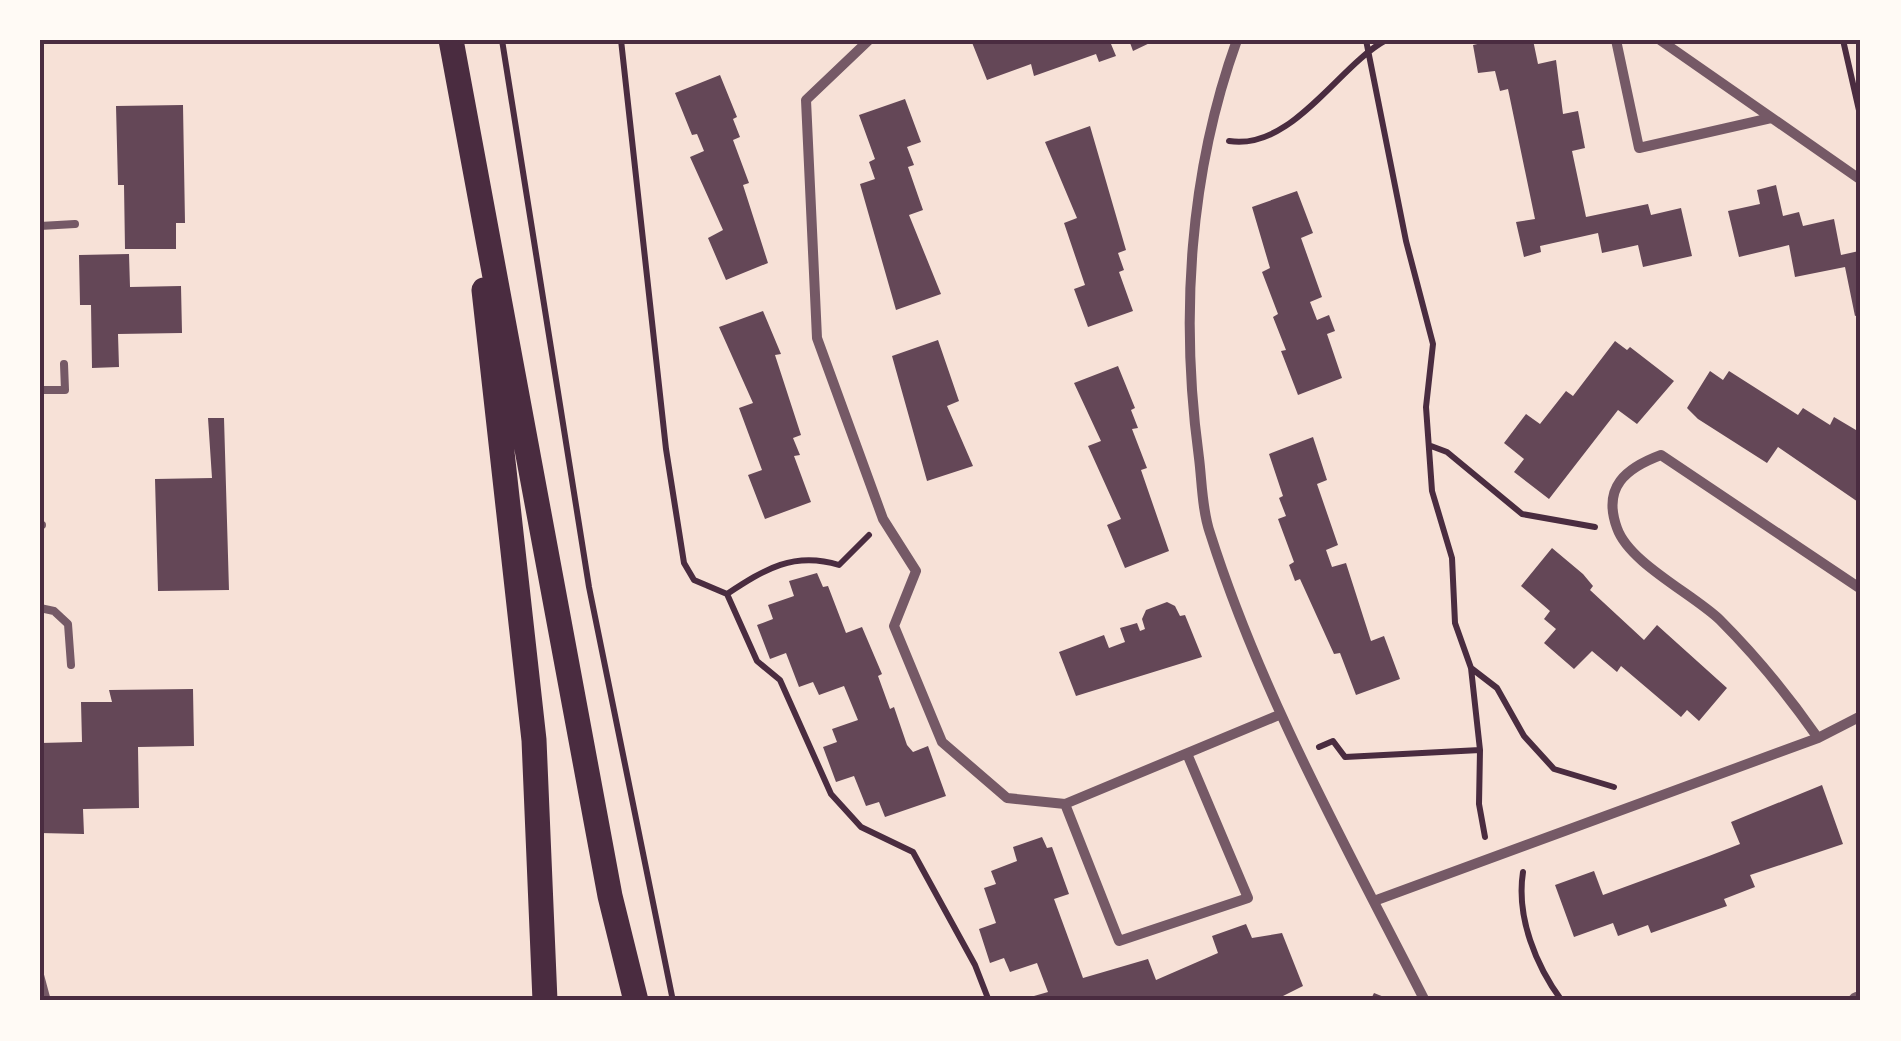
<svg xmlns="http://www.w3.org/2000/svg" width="1901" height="1041" font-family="Montserrat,sans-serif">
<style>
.building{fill:#644757}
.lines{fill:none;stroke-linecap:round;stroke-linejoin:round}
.path{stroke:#4a2c40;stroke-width:6}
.service{stroke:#755966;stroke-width:8}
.minor{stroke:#755966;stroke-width:10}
.tertiary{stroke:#755966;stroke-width:18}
.primary{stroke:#4a2c40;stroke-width:25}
.neatline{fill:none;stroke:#4a2c40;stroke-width:4}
</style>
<rect width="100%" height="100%" fill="#f7e1d7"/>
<path class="building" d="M971 40H1121V41L1111 44 1116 56 1099 62 1096 54 1034 76 1031 64 987 80Z
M1129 40H1156L1133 51Z
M1495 40H1533L1538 64 1556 60 1563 114 1578 111 1585 148 1572 151 1586 217 1648 204 1651 215 1681 208 1692 256 1643 267 1638 245 1602 253 1598 233 1540 246 1541 252 1524 257 1516 222 1535 219 1508 89 1500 91 1495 71 1478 73 1473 45Z
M720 75 737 117 733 119 740 137 733 140 749 183 743 185 768 263 726 280 708 238 723 230 690 157 704 151 697 134 692 135 675 93Z
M905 99 921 142 907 147 914 165 908 167 923 210 909 215 941 294 896 310 860 184 875 179 869 162 875 159 859 115Z
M183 105 185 223H176V249H125L124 185H118L116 106Z
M1090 126 1126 250 1118 253 1124 270 1119 272 1133 311 1088 327 1074 289 1085 285 1064 223 1077 218 1045 142Z
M1776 185 1783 216 1799 212 1803 226 1834 219 1841 255 1859 251 1861 314 1855 316 1845 267 1795 277 1789 245 1739 257 1728 211 1760 204 1757 190Z
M1297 191 1313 233 1301 238 1322 297 1310 302 1317 320 1329 315 1335 331 1327 334 1342 378 1298 395 1281 351 1286 350 1273 317 1278 314 1262 272 1270 268 1252 207Z
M129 254 130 287 181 286 182 333 118 334 119 367 92 368 91 305H80L79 255Z
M763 311 781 354 775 355 801 435 793 438 800 455 794 456 811 502 765 519 748 475 762 470 739 408 753 403 719 327Z
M938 340 959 401 947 406 973 466 927 481 892 356Z
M1615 341 1627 350 1630 347 1674 381 1637 424 1618 410 1549 499 1514 472 1524 459 1504 443 1526 414 1540 424 1566 391 1573 396Z
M1118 366 1135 408 1131 410 1138 428 1132 429 1147 468 1141 470 1169 551 1125 568 1107 525 1121 519 1088 446 1101 441 1074 383Z
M1710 371 1723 380 1729 371 1798 415 1803 408 1830 425 1834 417 1861 433V504L1778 447 1767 463 1698 419 1687 408Z
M208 418H224L229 590 158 591 155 479 212 478Z
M1313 437 1327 480 1317 484 1338 545 1326 550 1332 567 1346 563 1371 641 1384 636 1400 679 1356 695 1340 653 1334 654 1300 579 1295 581 1289 565 1294 562 1278 519 1286 516 1279 498 1283 496 1269 454Z
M1552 548 1583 574 1593 586 1590 590 1644 640 1657 625 1727 688 1699 721 1687 710 1681 717 1621 666 1617 672 1592 651 1574 669 1544 643 1556 629 1544 619 1550 611 1521 586Z
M817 573 823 587 828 586 846 633 862 627 882 674 878 676 890 709 894 707 907 745 913 752 928 746 946 796 885 817 879 802 866 806 854 776 836 782 823 747 837 742 832 729 858 720 844 686 819 695 813 682 799 687 786 653 770 659 757 625 773 619 768 605 794 596 789 581Z
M1167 602 1175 606 1180 616 1185 615 1202 657 1076 696 1059 652 1104 635 1109 648 1125 642 1120 628 1137 623 1140 631 1145 629 1142 619 1146 610Z
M193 689 194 746 138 747 139 808 83 809 84 834 40 833V743L82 742 81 702H112L109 690Z
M1822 785 1843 844 1750 875 1755 887 1724 899 1727 906 1651 933 1648 925 1618 936 1613 923 1574 937 1555 885 1594 871 1603 895 1709 856 1740 844 1731 822Z
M1042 837 1047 848 1052 847 1069 894 1054 899 1083 978 1148 959 1156 980 1218 953 1212 936 1246 924 1252 938 1282 933 1303 986 1273 1001H1036L1034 996 1048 992 1037 963 1010 972 1004 958 990 963 979 929 996 923 984 888 996 884 991 871 1017 861 1013 847Z
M1374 993 1394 1001H1370Z"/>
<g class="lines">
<path class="path" d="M502 40 589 587 673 1001
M621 40 666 449 684 563 694 580 727 594C765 569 794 551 839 565L869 535
M1366 40 1406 241 1433 344 1426 407 1432 491 1452 558 1455 623 1471 668
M1843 40 1861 119
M1229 141C1292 151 1338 66 1386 40
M1431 446 1447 452 1522 514 1595 527
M727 594 757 661 780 680 831 794 861 827 913 852 975 965 989 1001
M1319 747 1333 741 1345 757 1480 750 1471 668 1497 688 1524 736 1554 769 1614 787
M1480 750 1479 804 1485 837
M1523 872C1516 917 1536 966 1562 1001"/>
<path class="service" d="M40 226 75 224
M40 390H65L64 364
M40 525H42
M40 608 54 611 68 624 71 665
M40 975 47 1001"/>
<path class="minor" d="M869 40 806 100 817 338 883 519 916 571 894 626 942 742 1007 798 1065 804 1279 715
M1237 40C1189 173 1180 318 1199 458 1202 482 1202 510 1210 533 1262 697 1347 848 1425 1001
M1616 40 1639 148 1771 118
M1660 40 1861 180
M1818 738C1788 695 1757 657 1720 620 1693 594 1629 563 1617 528 1602 487 1626 468 1661 455L1861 589
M1065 804 1119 941 1248 898 1188 756
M1374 901 1818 738 1861 716"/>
<path class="tertiary" d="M1857 1001 1861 1000"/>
<path class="primary" d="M451 40 610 896 636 1001
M484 290 534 740 545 1001"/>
</g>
<rect width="1901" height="1041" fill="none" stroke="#fffaf5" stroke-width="85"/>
<rect x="42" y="42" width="1816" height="956" class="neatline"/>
</svg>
